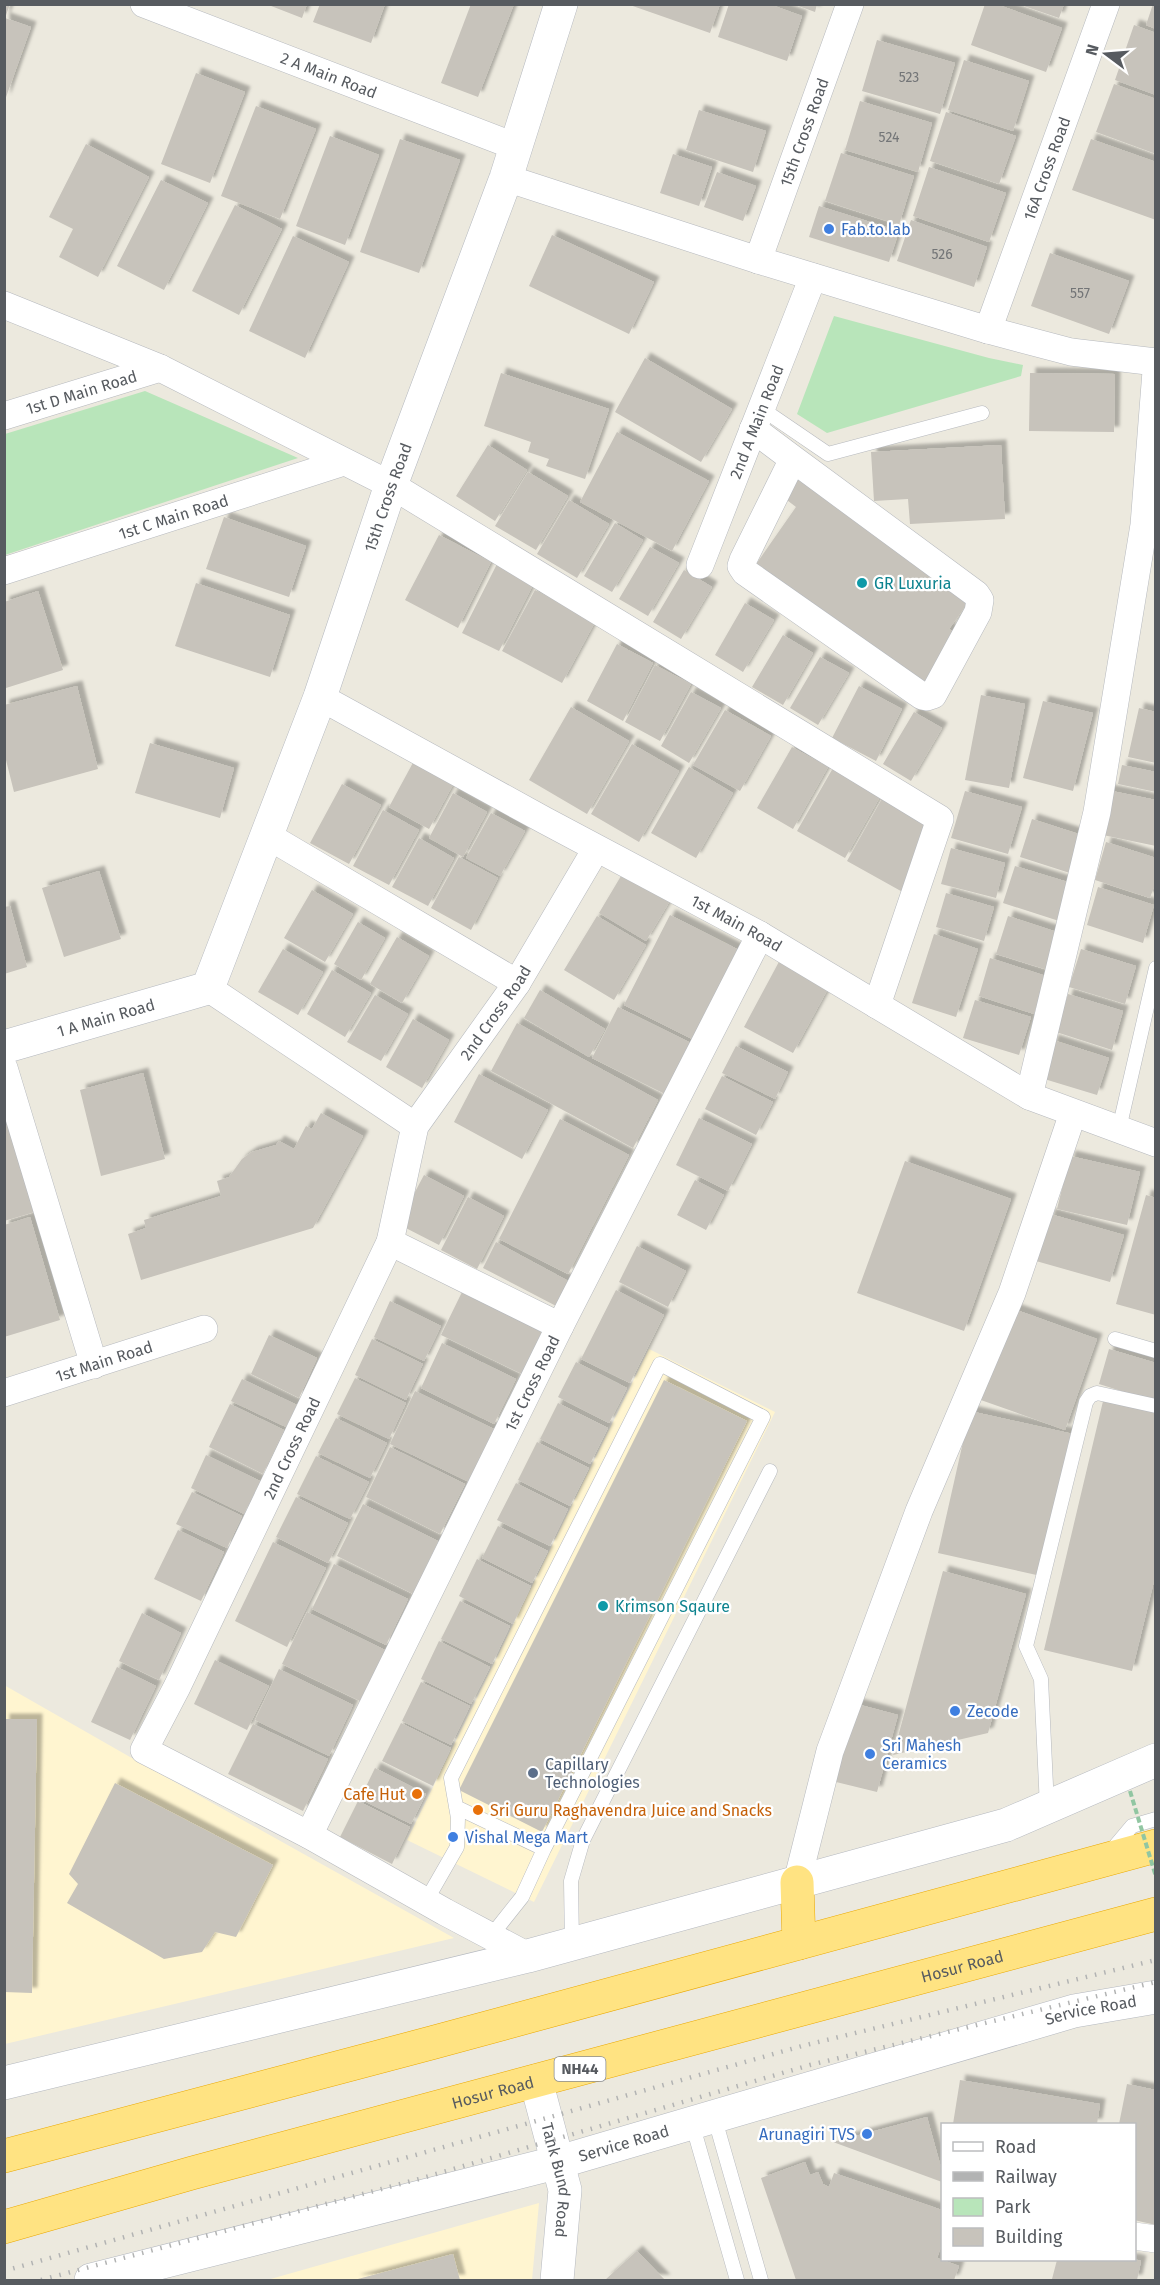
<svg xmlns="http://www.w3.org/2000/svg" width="1160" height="2285" font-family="'Fira Sans',sans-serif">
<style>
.commercial{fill:#fff5d0}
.green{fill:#b8e5ba}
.building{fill:#c7c3bb;filter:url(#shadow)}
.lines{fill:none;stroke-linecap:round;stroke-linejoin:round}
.lane-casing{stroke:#b6b9be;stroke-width:15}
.street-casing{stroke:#b6b9be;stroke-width:28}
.secondary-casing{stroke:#b4b8bf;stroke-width:34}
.highway-casing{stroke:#eaa800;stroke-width:34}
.lane{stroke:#fff;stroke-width:14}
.street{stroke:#fff;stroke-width:27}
.secondary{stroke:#fff;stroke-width:33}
.highway{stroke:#ffe382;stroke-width:33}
.rail{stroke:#b2b3b3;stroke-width:4.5;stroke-dasharray:1.5 8;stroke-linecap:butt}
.path-bridge{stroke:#91c6a2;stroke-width:4;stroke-dasharray:6 3;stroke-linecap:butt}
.shop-dot{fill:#3f7fe0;stroke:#fff;stroke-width:2}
.culture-dot{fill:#0f9aa8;stroke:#fff;stroke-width:2}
.service-dot{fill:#5c6f8a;stroke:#fff;stroke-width:2}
.food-dot{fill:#e8710a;stroke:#fff;stroke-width:2}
.labels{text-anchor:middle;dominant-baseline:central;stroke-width:4.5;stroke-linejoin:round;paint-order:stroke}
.number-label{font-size:14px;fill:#737577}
.shield{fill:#fff;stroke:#898c90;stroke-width:1.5}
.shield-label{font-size:15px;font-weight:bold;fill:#575b60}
.street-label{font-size:16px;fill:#575b60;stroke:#fff}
.shop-label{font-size:16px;fill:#366cbe;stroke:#fff;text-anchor:start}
.culture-label{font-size:16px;fill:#0d838f;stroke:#fff;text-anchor:start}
.service-label{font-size:16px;fill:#4e5e75;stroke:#fff;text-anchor:start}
.food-label{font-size:16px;fill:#c56008;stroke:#fff;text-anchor:end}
</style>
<defs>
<filter id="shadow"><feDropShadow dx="5.5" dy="-5.5" stdDeviation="1.5" flood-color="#0004"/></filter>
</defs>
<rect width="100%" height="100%" fill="#ece9de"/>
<path class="commercial" d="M649 1349 775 1412 534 1902 407 1840Z
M4 1685 130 1757 454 1938 5 2044Z
M539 2203 532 2280H267Z"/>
<path class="green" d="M834 316 989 358 1023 365 1021 376 827 433 797 414Z
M145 391 298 458 5 555V434Z"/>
<path class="building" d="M4 4H10L5 18 31 27 5 100Z
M266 4H307L302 18Z
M320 4H385L371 43 313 22Z
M471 4H514L478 97 441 83Z
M627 4H720L710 33Z
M729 4H769L802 16 787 61 718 37Z
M793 4H817L815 12Z
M985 4H996L1062 28 1046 72 971 45Z
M1018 4H1064L1059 18Z
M1153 4H1156V29L1146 25Z
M1134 25 1156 33V95L1115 80Z
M877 40 955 63 940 114 862 91Z
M964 60 1029 81 1013 131 948 110Z
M196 73 245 92 210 183 161 164Z
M1114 84 1156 99V154L1096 132Z
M860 101 932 123 918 172 845 150Z
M256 106 316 129 280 219 221 196Z
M699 110 766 131 753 172 686 150Z
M946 112 1016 136 999 184 930 161Z
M330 136 379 155 345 245 296 226Z
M400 139 460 160 419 273 360 252Z
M1091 139 1156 162V220L1072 190Z
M86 144 149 177 98 277 59 257 73 229 49 217Z
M841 153 914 176 899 225 825 201Z
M673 154 712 167 699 206 660 193Z
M929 167 1006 193 989 242 913 216Z
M717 172 756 186 743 221 704 207Z
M161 180 208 203 164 290 117 266Z
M235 205 282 229 239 315 192 291Z
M819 206 899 231 889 262 809 237Z
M911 220 987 247 974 287 897 261Z
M552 235 654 282 629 334 529 286Z
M293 236 349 262 305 358 249 331Z
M1050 253 1129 281 1109 334 1031 306Z
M645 358 732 409 701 462 615 412Z
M501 373 609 409 585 479 546 466 549 459 528 452 531 442 484 426Z
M1030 373 1115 374 1114 432 1029 431Z
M617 432 709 481 672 551 580 502Z
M488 445 527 470 495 521 456 496Z
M1001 445 1005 519 910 524 908 499 874 501 871 452Z
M528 472 568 496 536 550 495 526Z
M800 472 972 597 949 629 960 636 922 689 752 570 796 507 783 497Z
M569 500 609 524 577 578 537 554Z
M224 517 306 546 289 597 206 569Z
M615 523 643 540 612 592 584 576Z
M439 535 491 562 458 628 405 600Z
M650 547 679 563 648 616 619 599Z
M497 564 534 583 499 651 462 633Z
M684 570 712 587 681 639 653 622Z
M196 583 290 615 270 677 175 646Z
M535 590 595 622 562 683 502 651Z
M38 591 63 670 6 688 4 602Z
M745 603 774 620 743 672 715 655Z
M783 635 813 653 783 705 752 687Z
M617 644 653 663 623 721 587 701Z
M820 657 849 673 818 725 790 708Z
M655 665 691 684 660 741 625 722Z
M77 686 98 769 14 792 4 752V705Z
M859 686 902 709 876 761 832 738Z
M691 692 721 708 689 763 661 746Z
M981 695 1025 704 1009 788 965 780Z
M1043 701 1093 713 1073 791 1023 778Z
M571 707 629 741 587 814 529 780Z
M1139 708 1156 712V763L1128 757Z
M725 710 771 736 740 791 693 765Z
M914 712 942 728 911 781 883 764Z
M150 743 234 768 220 818 135 793Z
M632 744 679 771 639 842 591 814Z
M792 747 828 767 793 829 757 808Z
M415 759 455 781 429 829 389 807Z
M1122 765 1156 772V792L1118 784Z
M689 767 733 793 696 858 651 833Z
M833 768 881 795 845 858 797 831Z
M342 784 381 805 349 864 310 843Z
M1107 790 1156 800V846L1098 834Z
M965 791 1022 807 1008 854 951 838Z
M453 793 487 812 463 857 429 838Z
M884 795 932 823 908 895 847 861Z
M383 810 419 830 389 885 353 866Z
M491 813 525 831 500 876 466 858Z
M1032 819 1088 837 1076 875 1020 857Z
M419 838 454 858 428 906 392 887Z
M1106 842 1156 858V881L1150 898 1095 880Z
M951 848 1005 863 996 898 941 884Z
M459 857 498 878 471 930 431 908Z
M1015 866 1071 883 1059 921 1003 903Z
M99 871 121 939 64 957 42 888Z
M624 871 671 899 646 941 599 913Z
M1098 887 1154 905 1143 943 1087 925Z
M312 890 353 914 325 962 284 938Z
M946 893 994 907 984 941 936 927Z
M10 906 27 967 4 974V907Z
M670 915 741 951 696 1041 624 1005Z
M597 916 646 945 614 1000 564 970Z
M1008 916 1063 934 1051 971 996 954Z
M358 922 385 938 361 980 334 964Z
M934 934 978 949 956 1017 912 1003Z
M397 937 429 956 402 1003 370 984Z
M283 949 323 972 298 1015 258 992Z
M1081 949 1136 966 1125 1004 1069 987Z
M781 958 830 985 793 1053 744 1027Z
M990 958 1046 976 1034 1014 979 996Z
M332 970 371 993 345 1037 307 1014Z
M540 990 605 1029 589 1057 524 1018Z
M1068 994 1123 1011 1112 1050 1056 1032Z
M375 995 408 1014 381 1061 347 1042Z
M975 1000 1031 1017 1019 1055 963 1038Z
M618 1007 697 1046 671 1097 592 1058Z
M413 1019 449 1040 422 1088 386 1067Z
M517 1023 658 1100 633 1148 491 1071Z
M1053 1040 1109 1058 1097 1095 1041 1078Z
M736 1046 788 1072 775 1099 722 1073Z
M143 1073 165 1159 101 1176 80 1090Z
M479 1074 548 1110 522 1159 454 1122Z
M722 1076 773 1102 756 1135 705 1109Z
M4 1103 38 1211 4 1221Z
M321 1113 363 1136 313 1228 141 1280 128 1234 146 1228 144 1220 221 1196 217 1181 229 1177 242 1159 252 1152 276 1145 279 1141 294 1149 306 1126 312 1129Z
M699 1118 752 1144 728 1191 676 1165Z
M560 1119 629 1155 568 1274 499 1239Z
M1070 1156 1140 1172 1127 1225 1057 1209Z
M905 1161 1011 1199 964 1331 857 1293Z
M424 1175 464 1196 439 1245 398 1224Z
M695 1180 724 1195 706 1230 677 1215Z
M1146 1195 1156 1198V1315L1116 1304Z
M468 1197 504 1216 477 1269 441 1250Z
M1050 1214 1124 1235 1110 1282 1036 1261Z
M30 1217 60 1320 4 1337V1225Z
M496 1242 572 1283 560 1308 483 1268Z
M637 1246 686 1271 668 1307 619 1282Z
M463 1290 543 1329 522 1374 441 1335Z
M616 1290 664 1315 630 1383 581 1359Z
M390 1301 441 1326 424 1361 374 1337Z
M1011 1308 1097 1339 1065 1430 978 1399Z
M269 1335 317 1358 299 1398 251 1374Z
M372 1339 423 1364 406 1400 355 1375Z
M442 1343 516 1379 494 1424 421 1388Z
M1109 1349 1156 1363V1402L1099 1384Z
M576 1362 627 1388 609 1423 558 1397Z
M355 1378 406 1403 389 1439 337 1414Z
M242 1379 297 1405 286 1427 231 1401Z
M664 1380 747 1421 542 1832 459 1790Z
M415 1391 494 1429 469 1482 390 1444Z
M1104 1397 1156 1410V1573L1132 1671 1044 1650Z
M558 1403 608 1428 590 1464 540 1439Z
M230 1404 284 1430 263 1474 209 1447Z
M970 1411 1073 1434 1041 1576 938 1553Z
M336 1418 387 1443 370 1478 318 1453Z
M537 1442 589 1468 570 1506 518 1480Z
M390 1447 465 1484 440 1534 366 1497Z
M206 1455 260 1481 244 1514 191 1488Z
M316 1456 369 1482 350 1519 297 1494Z
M516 1483 568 1509 550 1546 497 1520Z
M192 1492 242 1516 227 1548 176 1524Z
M296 1497 348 1523 328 1563 276 1537Z
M363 1504 438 1541 413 1594 337 1556Z
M498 1526 548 1551 532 1583 482 1558Z
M178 1530 224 1552 201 1601 154 1579Z
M273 1542 326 1568 287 1647 235 1621Z
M477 1559 531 1586 513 1624 459 1596Z
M334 1564 408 1599 386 1645 312 1609Z
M943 1571 1026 1594 988 1733 893 1755Z
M460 1601 510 1626 492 1664 441 1639Z
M307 1612 385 1650 360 1701 282 1664Z
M142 1613 181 1633 159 1680 119 1661Z
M439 1641 490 1667 471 1704 421 1679Z
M215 1660 269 1686 247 1730 194 1704Z
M117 1667 156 1686 130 1740 91 1722Z
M279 1669 353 1705 329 1756 255 1720Z
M421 1682 470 1706 451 1745 402 1721Z
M853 1703 898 1715 877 1792 832 1781Z
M4 1719H37L32 1993 4 1992Z
M401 1723 451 1748 433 1786 382 1761Z
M253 1724 328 1759 303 1811 228 1774Z
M375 1768 426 1794 411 1824 360 1799Z
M115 1783 273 1865 236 1937 215 1932 202 1952 164 1959 67 1903 78 1884 69 1874Z
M358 1801 410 1827 392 1864 340 1837Z
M960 2080 1100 2104 1097 2124H953Z
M1127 2084 1156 2090V2225L1134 2220V2124H1119Z
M927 2117 942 2171V2182L833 2142Z
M805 2162 810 2175 818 2172 823 2184 829 2187 834 2173 942 2210V2244L937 2258 959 2266 954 2280H796L761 2178Z
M637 2251 665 2280H605Z
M453 2254 460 2280H354Z
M1134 2259 1141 2261 1137 2280 1052 2279 1057 2260Z"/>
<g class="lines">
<defs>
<path id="lane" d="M762 409 828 454 982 413
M1119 1129 1156 968
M1115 1339 1156 1351
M456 1807 544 1849
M1047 1807 1041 1679 1026 1646 1086 1402 1090 1396 1097 1393 1156 1406
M1111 1851 1132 1826 1156 1819
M426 1901 457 1847 458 1818 451 1778 660 1364 763 1417 544 1849 522 1897 491 1936
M572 1944 571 1881 583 1840 770 1471
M714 2116 761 2280
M692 2123 737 2280"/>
<g id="street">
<path id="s1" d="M144 4 514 146"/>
<path d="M506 178 758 260 988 330 1071 352 1156 362"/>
<path id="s2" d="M758 260 850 4"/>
<path d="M4 305 160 368 391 485 940 819 877 1005"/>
<path id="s3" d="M988 330 1106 4"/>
<path id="s4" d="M4 416 160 368"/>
<path d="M753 429 793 459 976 594 980 600 978 612 933 695 927 697 922 696 745 572 741 566 743 560 793 459"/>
<path id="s5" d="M700 565 813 277"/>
<path id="s6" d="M4 571 344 462"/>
<path id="s7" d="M320 697 544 820 760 935 1029 1096 1156 1143"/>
<path d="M268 836 517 983"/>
<path d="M208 988 415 1126"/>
<path d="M4 1068 94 1365"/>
<path d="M1029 1096 1097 812 1144 525 1156 371"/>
<path d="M390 1242 560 1326"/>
<path id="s8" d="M4 1393 204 1329"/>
<path id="s9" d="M309 1835 560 1326 760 935"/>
<path d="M797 1882 830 1751 919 1511 1012 1293 1073 1113"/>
<path id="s10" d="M528 1956 445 1912 309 1835 144 1750 177 1687 390 1242 415 1126 517 983 596 849"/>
<path d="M1134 2236 1156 2239"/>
</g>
<g id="secondary">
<path id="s11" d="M4 1047 208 988 320 697 391 485 506 178 561 4"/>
<path id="s12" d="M536 2081 565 2190 557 2280"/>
<path d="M4 2083 528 1956 1006 1825 1156 1760"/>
<path id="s13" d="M91 2280 559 2162 1074 2011 1156 1997"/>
</g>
<g id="highway">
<path d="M797 1882 799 1943"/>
<path d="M4 2156 431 2043 1156 1846"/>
<path id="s14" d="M4 2227 192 2173 1156 1914"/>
</g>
</defs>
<use href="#lane" class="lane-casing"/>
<use href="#street" class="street-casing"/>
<use href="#secondary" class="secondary-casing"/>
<use href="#highway" class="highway-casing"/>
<use href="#lane" class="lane"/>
<use href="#street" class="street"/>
<use href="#secondary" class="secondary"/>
<use href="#highway" class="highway"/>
<path class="rail" d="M4 2271 802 2046 1156 1960
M41 2280 419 2179 810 2065 1156 1982"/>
<path class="path-bridge" d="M1130 1791 1156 1877"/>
</g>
<g class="shop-dot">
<circle cx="829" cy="229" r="6"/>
<circle cx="955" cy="1711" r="6"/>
<circle cx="870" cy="1754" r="6"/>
<circle cx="453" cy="1837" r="6"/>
<circle cx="867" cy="2134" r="6"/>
</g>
<g class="culture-dot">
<circle cx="862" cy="583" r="6"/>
<circle cx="603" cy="1606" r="6"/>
</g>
<circle class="service-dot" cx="533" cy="1773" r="6"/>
<g class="food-dot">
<circle cx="417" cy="1794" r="6"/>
<circle cx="478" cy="1810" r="6"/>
</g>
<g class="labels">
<g class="number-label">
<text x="909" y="77">523</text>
<text x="889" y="137">524</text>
<text x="942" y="254">526</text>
<text x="1080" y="293">557</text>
</g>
<rect class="shield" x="554.5" y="2057" width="51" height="24" rx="4.5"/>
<g class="shield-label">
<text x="580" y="2069">NH44</text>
</g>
<g class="street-label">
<text stroke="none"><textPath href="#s1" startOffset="198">2 A Main Road</textPath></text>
<text stroke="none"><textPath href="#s2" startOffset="136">15th Cross Road</textPath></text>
<text stroke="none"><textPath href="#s3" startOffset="172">16A Cross Road</textPath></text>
<text stroke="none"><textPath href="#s4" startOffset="81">1st D Main Road</textPath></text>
<text stroke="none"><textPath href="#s5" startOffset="154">2nd A Main Road</textPath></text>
<text stroke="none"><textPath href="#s11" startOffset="735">15th Cross Road</textPath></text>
<text stroke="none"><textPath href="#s6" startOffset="178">1st C Main Road</textPath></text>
<text stroke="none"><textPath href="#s7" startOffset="474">1st Main Road</textPath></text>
<text stroke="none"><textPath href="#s10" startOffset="1258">2nd Cross Road</textPath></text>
<text stroke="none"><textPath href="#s11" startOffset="106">1 A Main Road</textPath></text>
<text stroke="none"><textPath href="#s8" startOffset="105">1st Main Road</textPath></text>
<text stroke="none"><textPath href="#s9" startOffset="504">1st Cross Road</textPath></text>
<text stroke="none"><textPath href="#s10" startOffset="772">2nd Cross Road</textPath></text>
<text stroke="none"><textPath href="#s14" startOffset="993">Hosur Road</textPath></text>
<text stroke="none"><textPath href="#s13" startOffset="1036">Service Road</textPath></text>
<text stroke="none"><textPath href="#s14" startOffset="507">Hosur Road</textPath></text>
<text stroke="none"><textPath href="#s13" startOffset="550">Service Road</textPath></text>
<text stroke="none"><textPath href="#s12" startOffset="102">Tank Bund Road</textPath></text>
</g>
<g class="shop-label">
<text x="841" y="229">Fab.to.lab</text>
<text x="967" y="1711">Zecode</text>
<text x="882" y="1745">Sri Mahesh<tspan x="882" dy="18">Ceramics</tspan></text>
<text x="465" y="1837">Vishal Mega Mart</text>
<text x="855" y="2134" text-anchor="end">Arunagiri TVS</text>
</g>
<g class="culture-label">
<text x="874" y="583">GR Luxuria</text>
<text x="615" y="1606">Krimson Sqaure</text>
</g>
<g class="service-label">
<text x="545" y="1764">Capillary<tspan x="545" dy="18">Technologies</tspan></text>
</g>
<g class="food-label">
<text x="405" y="1794">Cafe Hut</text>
<text x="490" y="1810" text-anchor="start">Sri Guru Raghavendra Juice and Snacks</text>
</g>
</g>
<rect width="1160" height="2285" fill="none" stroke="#575b60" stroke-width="12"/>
<rect x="941" y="2123" width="195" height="138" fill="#ffffff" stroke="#bcbdbf" stroke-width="1.5"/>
<rect x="953" y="2142" width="30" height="9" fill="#ffffff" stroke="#bcbdbf" stroke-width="1.5"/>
<text x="995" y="2153" font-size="18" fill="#575b60">Road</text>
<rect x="953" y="2172" width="30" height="9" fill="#b2b3b3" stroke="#bcbdbf" stroke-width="1.5"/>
<text x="995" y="2183" font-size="18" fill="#575b60">Railway</text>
<rect x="953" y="2198" width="30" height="18" fill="#b8e5ba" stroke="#bcbdbf" stroke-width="1.5"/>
<text x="995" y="2213" font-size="18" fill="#575b60">Park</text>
<rect x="953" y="2228" width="30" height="18" fill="#c7c3bb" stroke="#bcbdbf" stroke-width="1.5"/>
<text x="995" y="2243" font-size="18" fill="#575b60">Building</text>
<g transform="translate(1106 54) rotate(286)" stroke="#ffffff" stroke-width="4.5" paint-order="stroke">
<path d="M0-4.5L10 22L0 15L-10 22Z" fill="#575b60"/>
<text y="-9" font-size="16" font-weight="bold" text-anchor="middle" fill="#575b60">N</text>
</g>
</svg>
